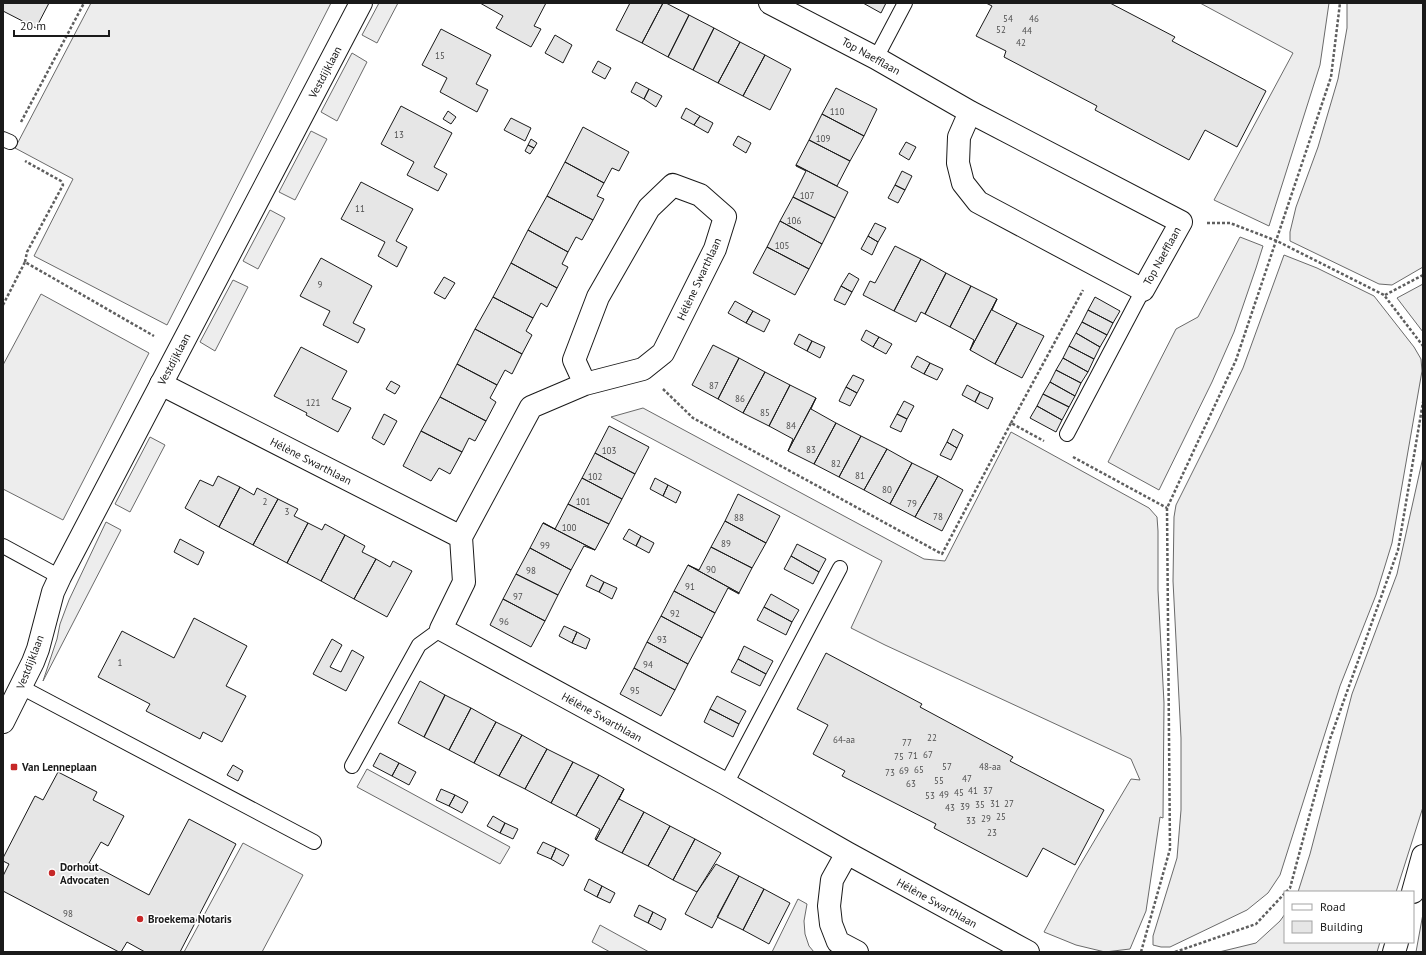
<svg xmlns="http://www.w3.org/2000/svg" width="1426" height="955" font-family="'PT Sans',sans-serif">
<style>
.built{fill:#ededed;stroke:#6a6a6a}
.building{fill:#e6e6e6;stroke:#1a1a1a}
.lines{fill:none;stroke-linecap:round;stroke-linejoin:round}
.lane-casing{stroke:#1a1a1a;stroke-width:16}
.street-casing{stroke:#1a1a1a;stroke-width:24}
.secondary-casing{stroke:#1a1a1a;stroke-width:24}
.highway-casing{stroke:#1a1a1a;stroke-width:24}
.path{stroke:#5f5f5f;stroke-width:2.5;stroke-dasharray:3 2;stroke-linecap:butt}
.lane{stroke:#fff;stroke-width:14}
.street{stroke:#fff;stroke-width:22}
.secondary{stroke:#fff;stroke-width:22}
.highway{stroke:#fff;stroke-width:22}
.poi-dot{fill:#c62828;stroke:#fff;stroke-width:1.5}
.labels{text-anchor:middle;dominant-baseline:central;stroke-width:3;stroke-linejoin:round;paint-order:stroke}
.number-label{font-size:9px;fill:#4d4d4d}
.street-label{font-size:11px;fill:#1a1a1a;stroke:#fff}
.poi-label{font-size:11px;font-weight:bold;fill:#1a1a1a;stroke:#fff;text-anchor:start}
</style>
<rect width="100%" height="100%" fill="#fff"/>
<path class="built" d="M91 3H331L167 325 34 256 73 179 15 148Z
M379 3H398L377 43 362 35Z
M1200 3H1329L1320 65 1269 226 1214 200 1293 53Z
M1347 3H1423V267L1392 285 1379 284 1290 241V232L1296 207 1318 147 1338 79 1347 28Z
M352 53 367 62 337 121 321 112Z
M311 131 327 139 295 200 279 192Z
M270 210 285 218 258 269 243 261Z
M1240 237 1263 246 1256 268 1234 332 1212 382 1159 490 1108 462 1176 329 1198 317Z
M1284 255 1317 268 1374 296 1414 347 1421 359 1422 371 1392 543 1376 595 1340 686 1280 875 1268 893 1247 910 1170 947H1161L1153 945V936L1177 858 1181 810V738L1173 581 1174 517 1176 505 1215 427 1243 368Z
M233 280 248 287 215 351 200 342Z
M1423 284V332L1397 298Z
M41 294 149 353 63 520 3 489V365Z
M643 408 924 559 945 561 1011 432 1149 508 1157 517 1158 531V590L1164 703 1163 818 1160 817 1146 911 1130 949 1105 952 1076 945 1044 932 1077 870 1131 779 1140 780 1131 759 885 645 851 628 882 561 611 417Z
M150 437 165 445 130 512 115 504Z
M1423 457V807L1396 892H1298L1310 854 1352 694 1397 574Z
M106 522 121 530 43 681 57 639 60 624 69 600Z
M367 769 510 847 500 864 357 787Z
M243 843 303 875 262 952H184Z
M798 899 807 904 804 921 805 934 809 946 814 952H772Z
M1285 914V942H1380L1377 952H1219L1256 943 1280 921Z
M1423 914V952H1416L1422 919Z
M600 925 649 952H610L592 942Z"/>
<path class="building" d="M3 3H49L36 28 3 11Z
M480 3H546L534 26 541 29 531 47 496 28 503 16Z
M630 3H663L642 43 616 30Z
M663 3H666L689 15 668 57 642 43Z
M863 3H886L881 13Z
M986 3H1110L1175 37 1172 41 1266 91 1237 147 1205 130 1189 160 1095 110 1097 106 1004 57 1006 51 976 36 992 6Z
M689 15 714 28 693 70 668 57Z
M714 28 740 42 718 83 693 70Z
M441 29 491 55 476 84 488 90 477 112 440 92 447 78 422 65Z
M555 35 572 45 563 63 545 53Z
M740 42 765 55 743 96 718 83Z
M765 55 791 69 770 110 743 96Z
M598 61 611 68 605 79 592 72Z
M636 82 649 89 644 99 631 92Z
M836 88 877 109 864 136 822 114Z
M649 89 662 96 656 107 644 99Z
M401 106 452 133 434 167 447 174 438 191 407 175 414 162 381 144Z
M686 108 700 116 694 125 681 118Z
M448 111 456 117 451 124 443 119Z
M822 114 864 136 850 161 809 140Z
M700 116 713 123 708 133 694 125Z
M511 118 531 128 525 141 504 130Z
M583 127 629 152 619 171 612 168 604 183 565 162Z
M738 136 751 143 746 153 733 145Z
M531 139 537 143 534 148 528 145Z
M809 140 850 161 837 186 796 165Z
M906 142 916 147 909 160 899 154Z
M528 145 534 148 530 154 525 151Z
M565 162 604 183 597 196 604 199 593 220 547 196Z
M796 165 848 192 835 218 793 197 806 171 796 166Z
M902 171 912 176 905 190 895 185Z
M361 182 413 209 396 241 407 247 397 267 378 256 385 242 341 219Z
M895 185 905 190 898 203 888 198Z
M547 196 593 220 582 240 576 237 568 252 528 230Z
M793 197 835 218 822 244 780 221Z
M780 221 822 244 809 269 767 247Z
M875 223 886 228 878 242 868 236Z
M528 230 568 252 562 264 568 267 557 288 511 263Z
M868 236 878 242 872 255 861 249Z
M895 246 921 259 894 311 863 295 870 281 875 283Z
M767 247 809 269 795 295 753 273Z
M321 258 372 286 353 323 365 329 358 343 323 325 330 311 300 296Z
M921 259 946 273 925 314 921 312 916 322 894 311Z
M511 263 557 288 547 307 541 303 533 318 493 297Z
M849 273 859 279 852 292 841 286Z
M946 273 971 286 950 327 925 314Z
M444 277 455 283 445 299 434 293Z
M841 286 852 292 845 305 834 300Z
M971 286 997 299 970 350 974 340 950 327Z
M493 297 533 318 526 331 532 335 522 354 475 329Z
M1095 297 1120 311 1113 323 1088 310Z
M997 299 992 310 1017 323 995 364 970 350Z
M735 301 753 311 746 323 728 313Z
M1088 310 1113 323 1107 335 1082 322Z
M753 311 770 320 764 332 746 323Z
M1082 322 1107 335 1100 347 1076 333Z
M1017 323 1044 336 1022 378 995 364Z
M475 329 522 354 512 374 505 370 497 385 457 364Z
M866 330 879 337 873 347 861 340Z
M1076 333 1100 347 1094 359 1069 346Z
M799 334 812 341 807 351 794 344Z
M879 337 892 344 886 354 873 347Z
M812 341 825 347 820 358 807 351Z
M713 345 739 358 718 399 692 385Z
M1069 346 1094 359 1088 372 1063 358Z
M301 347 347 371 332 399 351 408 338 432 306 415 307 413 274 396Z
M917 356 930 363 924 374 911 367Z
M739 358 765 372 743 413 718 399Z
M1063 358 1088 372 1081 383 1056 370Z
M930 363 943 369 937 380 924 374Z
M457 364 497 385 490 398 496 402 486 421 440 397Z
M1056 370 1081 383 1075 396 1050 382Z
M765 372 790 385 769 426 743 413Z
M853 375 864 380 857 393 846 387Z
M391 381 400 386 395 394 386 389Z
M1050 382 1075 396 1069 407 1043 394Z
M790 385 816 398 788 451 793 439 769 426Z
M967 385 980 392 975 402 962 395Z
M846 387 857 393 850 406 839 401Z
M980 392 993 398 988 409 975 402Z
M1043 394 1069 407 1062 420 1037 406Z
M440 397 486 421 475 441 469 438 462 452 421 431Z
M816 398 811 409 836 423 814 464 788 451Z
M904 401 914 406 907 419 897 414Z
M1037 406 1062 420 1056 432 1030 418Z
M384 414 397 421 384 445 372 438Z
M897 414 907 419 901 432 890 427Z
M836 423 861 436 839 477 814 464Z
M609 426 649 447 635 474 595 453Z
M953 429 963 435 957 448 947 442Z
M421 431 462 452 450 474 439 468 431 481 403 466Z
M861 436 887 449 864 490 839 477Z
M947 442 957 448 951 460 940 455Z
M887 449 912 463 890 504 864 490Z
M595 453 635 474 622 499 582 478Z
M912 463 938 476 915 517 890 504Z
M218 476 240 487 219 527 185 508 200 480 213 486Z
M938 476 963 490 942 531 915 517Z
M582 478 622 499 609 524 568 504Z
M655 478 668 485 663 496 650 489Z
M668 485 681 492 676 503 663 496Z
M240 487 254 495 257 488 278 499 253 545 219 527Z
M738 494 780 516 766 543 725 521Z
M278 499 298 509 294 516 308 523 287 563 253 545Z
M568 504 609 524 595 550 543 523H544L555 529Z
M725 521 766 543 752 568 711 547Z
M308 523 322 530 325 524 345 535 321 581 287 563Z
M543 523 595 550 584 546 571 570 530 548Z
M629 529 641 536 636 546 623 539Z
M345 535 365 546 362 552 376 559 354 599 321 581Z
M641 536 654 543 649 553 636 546Z
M180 539 204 552 198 565 174 552Z
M797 544 826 559 819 572 791 556Z
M711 547 752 568 739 593 688 565 699 570Z
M530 548 571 570 558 595 516 574Z
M791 556 819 572 813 584 784 569Z
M376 559 390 567 393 561 412 571 387 617 354 599Z
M688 565 739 593V594L728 588 715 613 674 591Z
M516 574 558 595 545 621 503 599Z
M591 575 604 582 599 592 586 586Z
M604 582 617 588 612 599 599 592Z
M674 591 715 613 702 638 661 616Z
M771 594 799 610 792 622 764 607Z
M503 599 545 621 531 647 490 625Z
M764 607 792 622 786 635 757 620Z
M661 616 702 638 688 664 647 642Z
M194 618 247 646 226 686 246 696 222 742 203 732 200 739 146 711 150 704 98 677 122 631 174 658Z
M564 626 577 632 572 643 559 636Z
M577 632 590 639 586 649 572 643Z
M332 639 342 645 330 667 341 672 352 650 364 657 346 691 313 674Z
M647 642 688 664 675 690 634 668Z
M744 646 773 661 766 674 738 659Z
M826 653 922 704 920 707 1013 757 1010 761 1104 810 1075 865 1043 848 1027 877 934 828 936 824 842 776 845 771 813 754 828 725 797 709Z
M738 659 766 674 760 686 731 672Z
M634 668 675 690 661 716 620 694Z
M420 681 445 695 424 737 398 723Z
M445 695 471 708 449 750 424 737Z
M717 696 746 711 739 724 710 709Z
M471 708 496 722 474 763 449 750Z
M710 709 739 724 733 737 704 722Z
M496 722 522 735 499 776 474 763Z
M522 735 547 749 525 789 499 776Z
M547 749 573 762 551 803 525 789Z
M380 753 399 763 392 776 373 766Z
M573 762 599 775 576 816 551 803Z
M399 763 416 772 409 785 392 776Z
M233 765 243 771 238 781 227 775Z
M58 772 97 792 93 800 124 816 108 846 101 842 89 863 149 895 189 819 236 844 180 952H145L127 942 121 952H119L3 891V876L9 864 3 861V858L35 796 43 800Z
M599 775 624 789 596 840 595 839 600 829 576 816Z
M441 789 455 795 449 806 436 800Z
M624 789 619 799 644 812 622 853 596 840Z
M455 795 468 802 462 813 449 806Z
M644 812 670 826 648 866 622 853Z
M493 816 505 823 500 833 487 826Z
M505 823 518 829 513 839 500 833Z
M670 826 695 839 673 880 648 866Z
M695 839 721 853 697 892 673 880Z
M543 842 556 848 551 859 537 853Z
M556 848 569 855 563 866 551 859Z
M716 864 739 876 712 928 685 914 697 892Z
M739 876 764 889 743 930 717 917Z
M589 879 602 886 597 897 584 890Z
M602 886 615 893 610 903 597 897Z
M764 889 790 903 769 944 743 930Z
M639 905 653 912 648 923 634 916Z
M653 912 666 919 661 930 648 923Z"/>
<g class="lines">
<defs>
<path id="lane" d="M876 58 905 3
M3 139 10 142
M1067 434 1143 290
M3 546 60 577
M21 687 314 842
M352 766 419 645 441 629
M726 784 840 568"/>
<path id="street" d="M770 3 876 58 970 112 1181 222 1143 290 978 202 963 183 958 163 959 137 970 112
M161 384 461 537
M585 384 643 369 663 353 715 249 725 217 700 195 673 185 649 208 598 297 574 360 585 384 531 407 461 537 464 582 441 629 726 784 847 853 1028 952
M847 853 832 880 829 906 831 924 838 942 857 952"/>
<path id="secondary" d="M3 722 33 662 38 649 53 592 60 577 361 3"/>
<path id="highway" d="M1413 892 1423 856
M1394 952 1397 942"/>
</defs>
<use href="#lane" class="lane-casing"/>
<use href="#street" class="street-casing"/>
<use href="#secondary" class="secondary-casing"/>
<use href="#highway" class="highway-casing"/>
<path class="path" d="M21 122 84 3
M1207 223H1230L1277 241 1384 295 1423 346
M25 262 27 252 63 185 61 181 25 161
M1385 295 1423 275
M3 305 25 262 154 336
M663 389 693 418 942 554 1011 423 1044 441
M1011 423 1083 290
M1073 457 1167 508
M1286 892 1290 888 1330 739 1398 550 1423 402
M1141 952 1170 849 1167 508 1236 360 1331 77 1340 3
M1175 952 1256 924 1285 893"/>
<use href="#lane" class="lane"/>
<use href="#street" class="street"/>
<use href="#secondary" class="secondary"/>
<use href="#highway" class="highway"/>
</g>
<g class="poi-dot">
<rect x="10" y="763" width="8" height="8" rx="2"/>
<circle cx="52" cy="873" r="4"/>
<circle cx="140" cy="919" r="4"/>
</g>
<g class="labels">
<g class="number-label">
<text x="1008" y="18">54</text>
<text x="1034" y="18">46</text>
<text x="1001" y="29">52</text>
<text x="1027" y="30">44</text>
<text x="1021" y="42">42</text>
<text x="440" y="55">15</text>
<text x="837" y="111">110</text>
<text x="399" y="134">13</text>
<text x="823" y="138">109</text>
<text x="807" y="195">107</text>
<text x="360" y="208">11</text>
<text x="794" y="220">106</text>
<text x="782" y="245">105</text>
<text x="320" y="284">9</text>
<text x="714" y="385">87</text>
<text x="740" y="398">86</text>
<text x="313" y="402">121</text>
<text x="765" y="412">85</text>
<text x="791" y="425">84</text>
<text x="811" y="449">83</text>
<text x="609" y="450">103</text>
<text x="836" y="463">82</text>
<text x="860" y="475">81</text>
<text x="595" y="476">102</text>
<text x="887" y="489">80</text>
<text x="265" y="501">2</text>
<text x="583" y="501">101</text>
<text x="912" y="503">79</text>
<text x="287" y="511">3</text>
<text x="938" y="516">78</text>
<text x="739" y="517">88</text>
<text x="569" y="527">100</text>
<text x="726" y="543">89</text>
<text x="545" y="545">99</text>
<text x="711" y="569">90</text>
<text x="531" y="570">98</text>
<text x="690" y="586">91</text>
<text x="518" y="596">97</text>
<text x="675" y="613">92</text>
<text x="504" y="621">96</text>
<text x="662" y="639">93</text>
<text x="120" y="662">1</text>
<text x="648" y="664">94</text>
<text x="635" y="690">95</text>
<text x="932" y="737">22</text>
<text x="844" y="739">64-aa</text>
<text x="907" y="742">77</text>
<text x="928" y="754">67</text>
<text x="913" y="755">71</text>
<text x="899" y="756">75</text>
<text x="947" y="766">57</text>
<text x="990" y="766">48-aa</text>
<text x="919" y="769">65</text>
<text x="904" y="770">69</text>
<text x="890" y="772">73</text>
<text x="967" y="778">47</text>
<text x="939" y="780">55</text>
<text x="911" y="783">63</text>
<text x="973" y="790">41</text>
<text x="988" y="790">37</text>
<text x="959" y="792">45</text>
<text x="944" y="794">49</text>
<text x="930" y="795">53</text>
<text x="995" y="803">31</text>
<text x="1009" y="803">27</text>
<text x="980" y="804">35</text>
<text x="965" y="806">39</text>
<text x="950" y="807">43</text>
<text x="1001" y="816">25</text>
<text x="986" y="818">29</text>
<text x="971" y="820">33</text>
<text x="992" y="832">23</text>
<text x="68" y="913">98</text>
</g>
<g class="street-label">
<text transform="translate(871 56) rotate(29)">Top Naefflaan</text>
<text transform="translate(325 72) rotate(-62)">Vestdijklaan</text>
<text transform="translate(1162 256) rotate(-61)">Top Naefflaan</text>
<text transform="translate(699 279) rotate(-65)">Hélène Swarthlaan</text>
<text transform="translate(174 359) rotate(-62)">Vestdijklaan</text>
<text transform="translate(311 461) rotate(27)">Hélène Swarthlaan</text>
<text transform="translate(30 662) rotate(-69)">Vestdijklaan</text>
<text transform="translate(602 717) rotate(29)">Hélène Swarthlaan</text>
<text transform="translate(937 903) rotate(29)">Hélène Swarthlaan</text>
</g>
<g class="poi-label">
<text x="22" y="767">Van Lenneplaan</text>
<text x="60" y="867">Dorhout<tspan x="60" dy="13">Advocaten</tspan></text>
<text x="148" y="919">Broekema Notaris</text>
</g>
</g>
<rect width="1426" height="955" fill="none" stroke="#1a1a1a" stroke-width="8"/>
<rect x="1284" y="891" width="130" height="52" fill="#ffffff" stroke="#a3a3a3"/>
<rect x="1292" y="904" width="20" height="6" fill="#ffffff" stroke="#a3a3a3"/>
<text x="1320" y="911" font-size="12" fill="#1a1a1a">Road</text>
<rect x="1292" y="921" width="20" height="12" fill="#e6e6e6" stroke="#a3a3a3"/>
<text x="1320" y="931" font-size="12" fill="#1a1a1a">Building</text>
<path d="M14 30v6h95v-6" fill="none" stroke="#1a1a1a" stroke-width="2"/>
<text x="20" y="30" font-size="12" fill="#1a1a1a" stroke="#ffffff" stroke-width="3" paint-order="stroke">20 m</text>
</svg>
